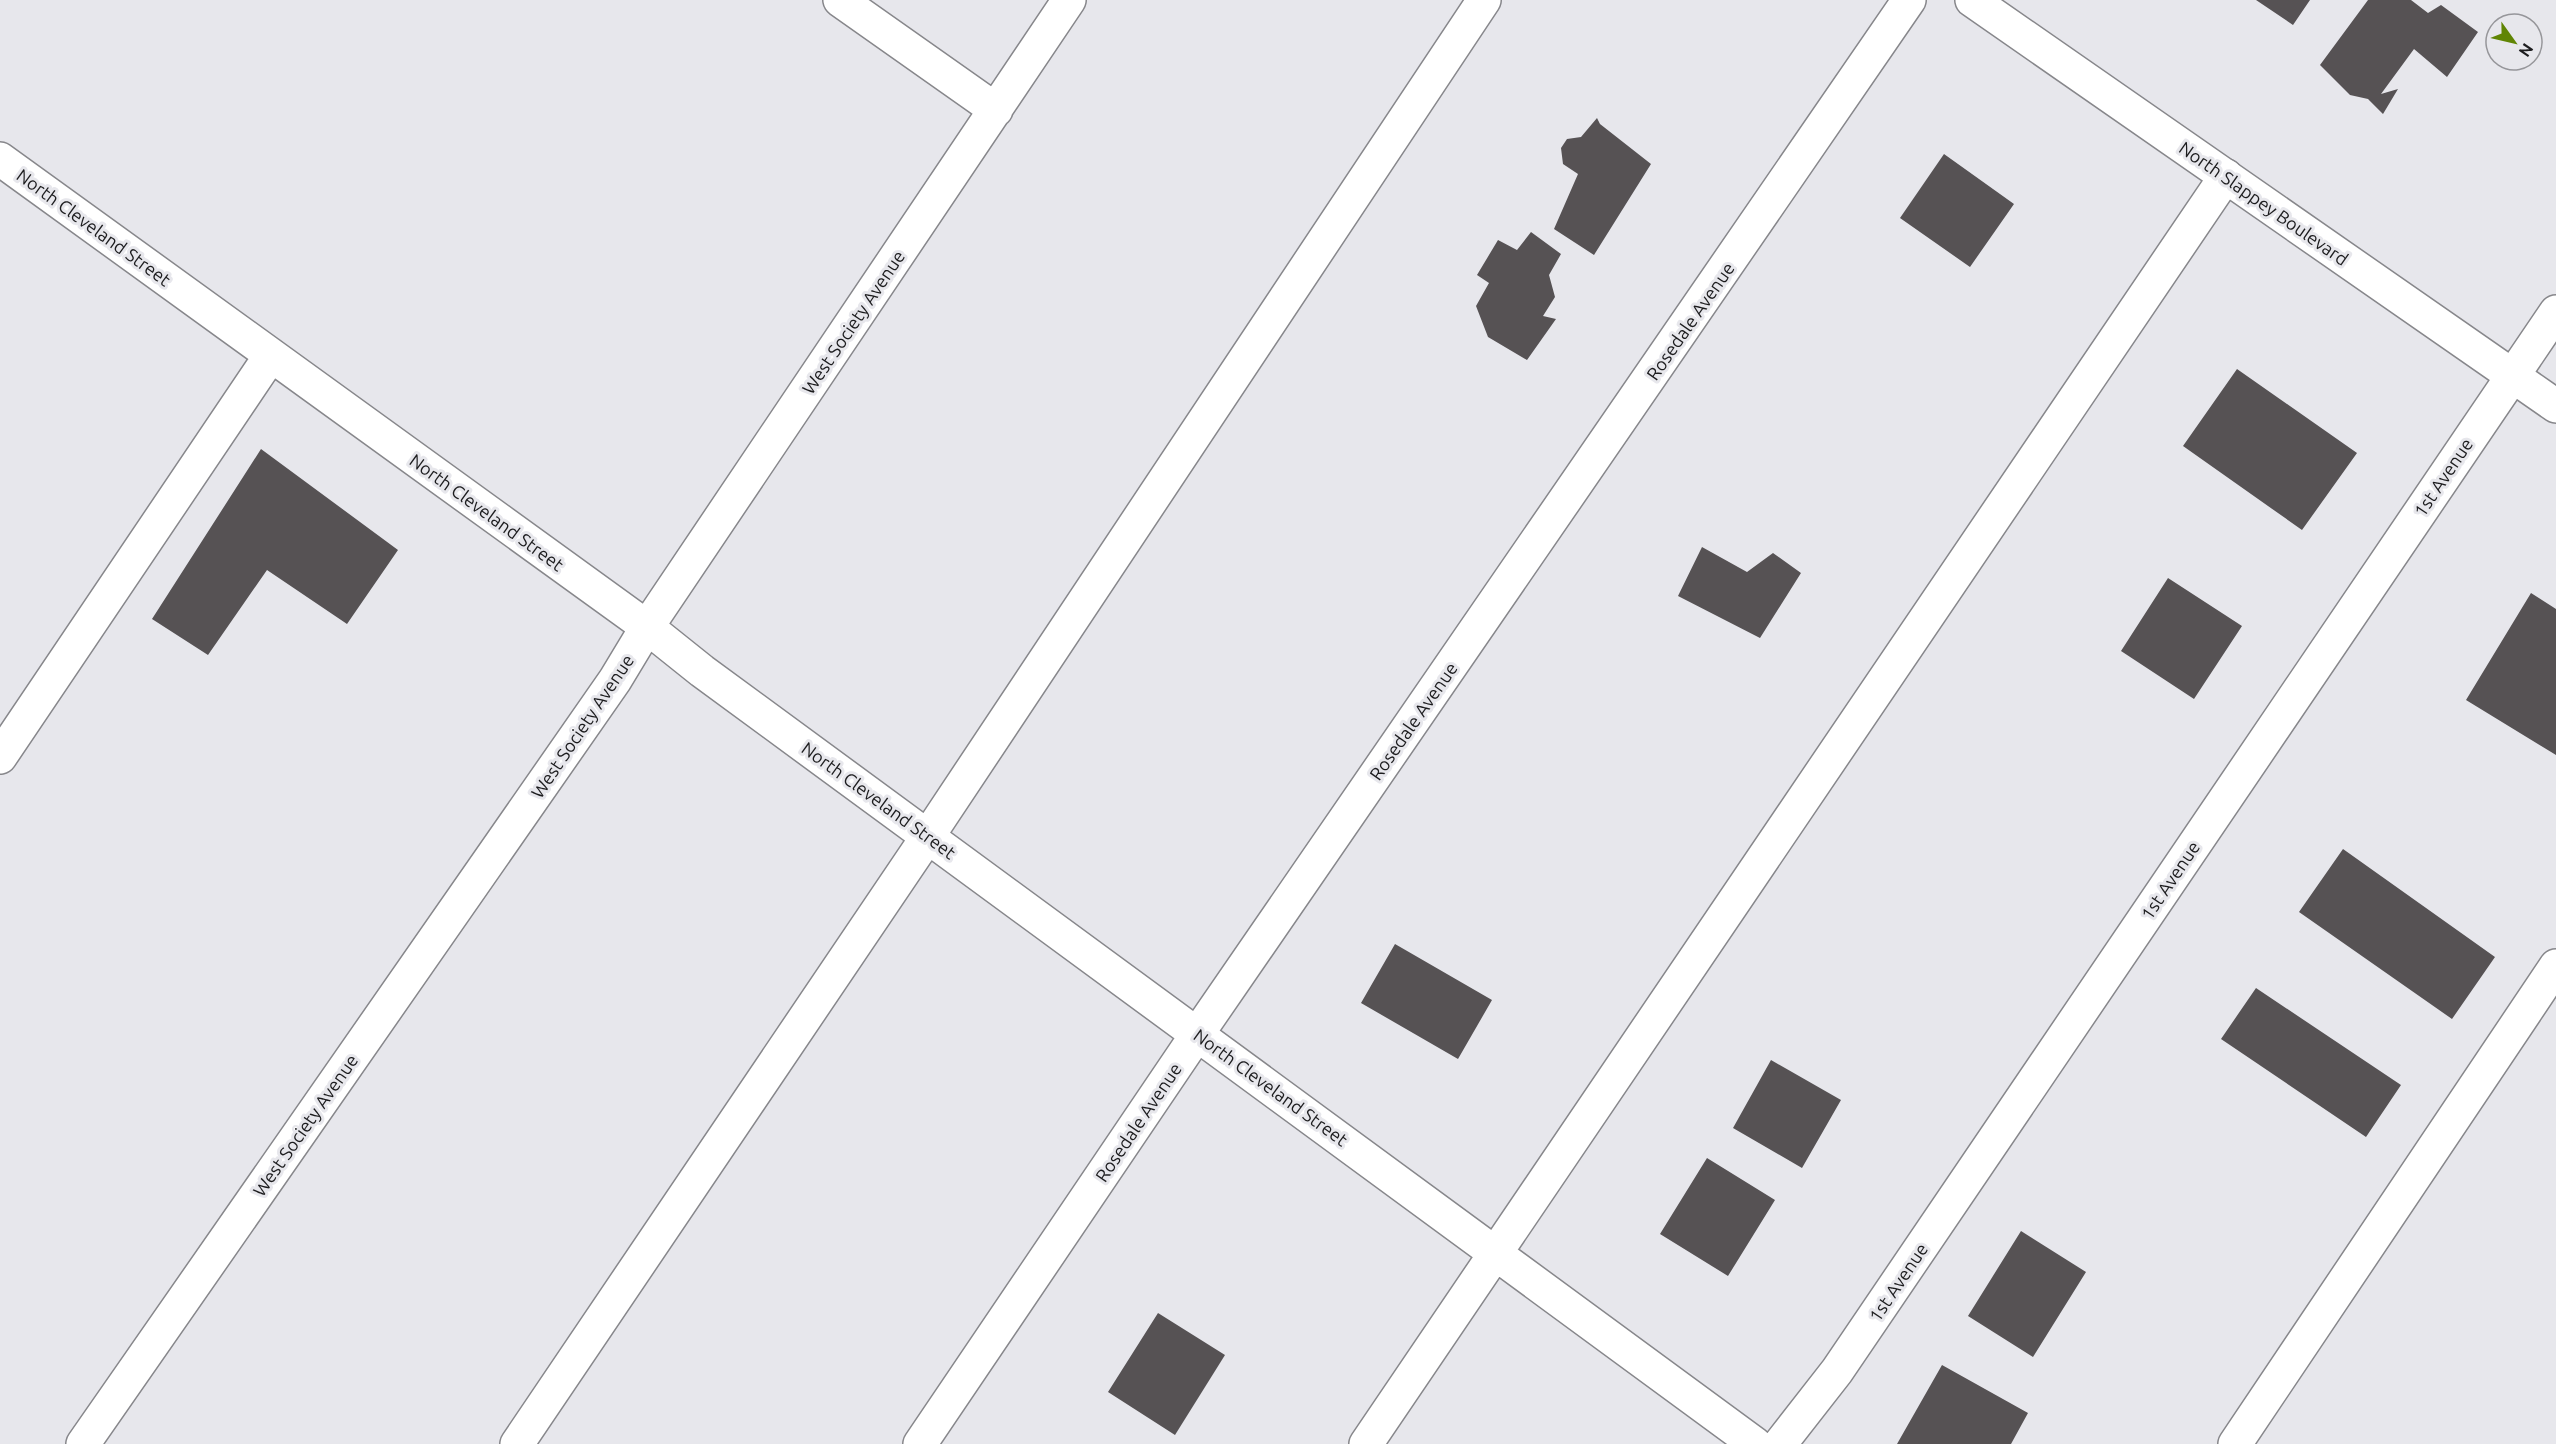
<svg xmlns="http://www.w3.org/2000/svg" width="2556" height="1444" font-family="Ubuntu,sans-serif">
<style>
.building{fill:#565254}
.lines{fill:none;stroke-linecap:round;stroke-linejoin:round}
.minor-casing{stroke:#87878b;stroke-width:36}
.major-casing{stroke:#87878b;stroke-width:36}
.minor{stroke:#fff;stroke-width:33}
.major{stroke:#fff;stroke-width:33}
.labels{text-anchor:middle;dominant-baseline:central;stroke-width:6;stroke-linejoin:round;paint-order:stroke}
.street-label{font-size:18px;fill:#1c1c1e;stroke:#e7e7ec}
</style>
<rect width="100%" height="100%" fill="#e7e7ec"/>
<path class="building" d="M2256 0H2310L2293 25Z
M2368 0H2411L2428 13 2441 5 2478 32 2447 77 2414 49 2381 94 2398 89 2383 114 2368 99 2350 95 2320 65Z
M1597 118 1600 124 1651 164 1594 255 1554 229 1578 174 1563 164 1561 148 1567 139 1581 137Z
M1944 154 2014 204 1970 267 1900 218Z
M1531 232 1561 254 1549 275 1555 297 1543 316 1556 319 1527 360 1488 337 1476 306 1489 283 1477 275 1498 240 1517 250Z
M2237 369 2357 453 2302 530 2183 446Z
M261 449 398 550 347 624 267 570 208 655 152 619Z
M1702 547 1747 572 1773 553 1801 573 1760 638 1678 596Z
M2168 578 2242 626 2194 699 2121 651Z
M2531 593 2556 609V755L2466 700Z
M2343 849 2495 957 2452 1019 2299 912Z
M1395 944 1492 1000 1458 1059 1361 1003Z
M2256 988 2401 1085 2366 1137 2221 1039Z
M1771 1060 1841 1100 1802 1168 1733 1128Z
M1707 1158 1775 1200 1728 1276 1660 1234Z
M2021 1231 2086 1272 2033 1357 1968 1316Z
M1158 1313 1225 1355 1175 1435 1108 1392Z
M1942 1365 2028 1413 2011 1444H1897Z"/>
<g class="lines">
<defs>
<path id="minor" d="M840 0 996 110
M0 159 647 627 702 671 1755 1444
M0 757 271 355
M83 1444 615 680 647 627 1069 0
M517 1444 928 836 1484 0
M920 1444 1198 1033 1909 0
M1366 1444 2226 176
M1780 1444 1837 1371 2556 312
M2235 1444 2556 966"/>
<path id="major" d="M1972 0 2556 406"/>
</defs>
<use href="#minor" class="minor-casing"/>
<use href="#major" class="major-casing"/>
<use href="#minor" class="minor"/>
<use href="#major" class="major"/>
</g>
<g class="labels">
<g class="street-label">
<text transform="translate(2264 203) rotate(35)">North Slappey Boulevard</text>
<text transform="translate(94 227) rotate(36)">North Cleveland Street</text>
<text transform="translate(1690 321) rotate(-55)">Rosedale Avenue</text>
<text transform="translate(853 322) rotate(-56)">West Society Avenue</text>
<text transform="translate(2443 477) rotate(-56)">1st Avenue</text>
<text transform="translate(487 512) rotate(36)">North Cleveland Street</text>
<text transform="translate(1413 721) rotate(-55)">Rosedale Avenue</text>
<text transform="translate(582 726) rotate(-56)">West Society Avenue</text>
<text transform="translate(879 800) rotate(36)">North Cleveland Street</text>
<text transform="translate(2170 880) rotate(-56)">1st Avenue</text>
<text transform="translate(1271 1087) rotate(36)">North Cleveland Street</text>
<text transform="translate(1138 1122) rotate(-56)">Rosedale Avenue</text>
<text transform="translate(305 1125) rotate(-55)">West Society Avenue</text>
<text transform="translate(1898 1282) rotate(-56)">1st Avenue</text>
</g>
</g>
<g transform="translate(2514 42) rotate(124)"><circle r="28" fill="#e7e7ec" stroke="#96969a" stroke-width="1.5"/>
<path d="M0-4.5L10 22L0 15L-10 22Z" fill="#608504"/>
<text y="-9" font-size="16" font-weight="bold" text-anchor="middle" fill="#1c1c1e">N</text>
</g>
</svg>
